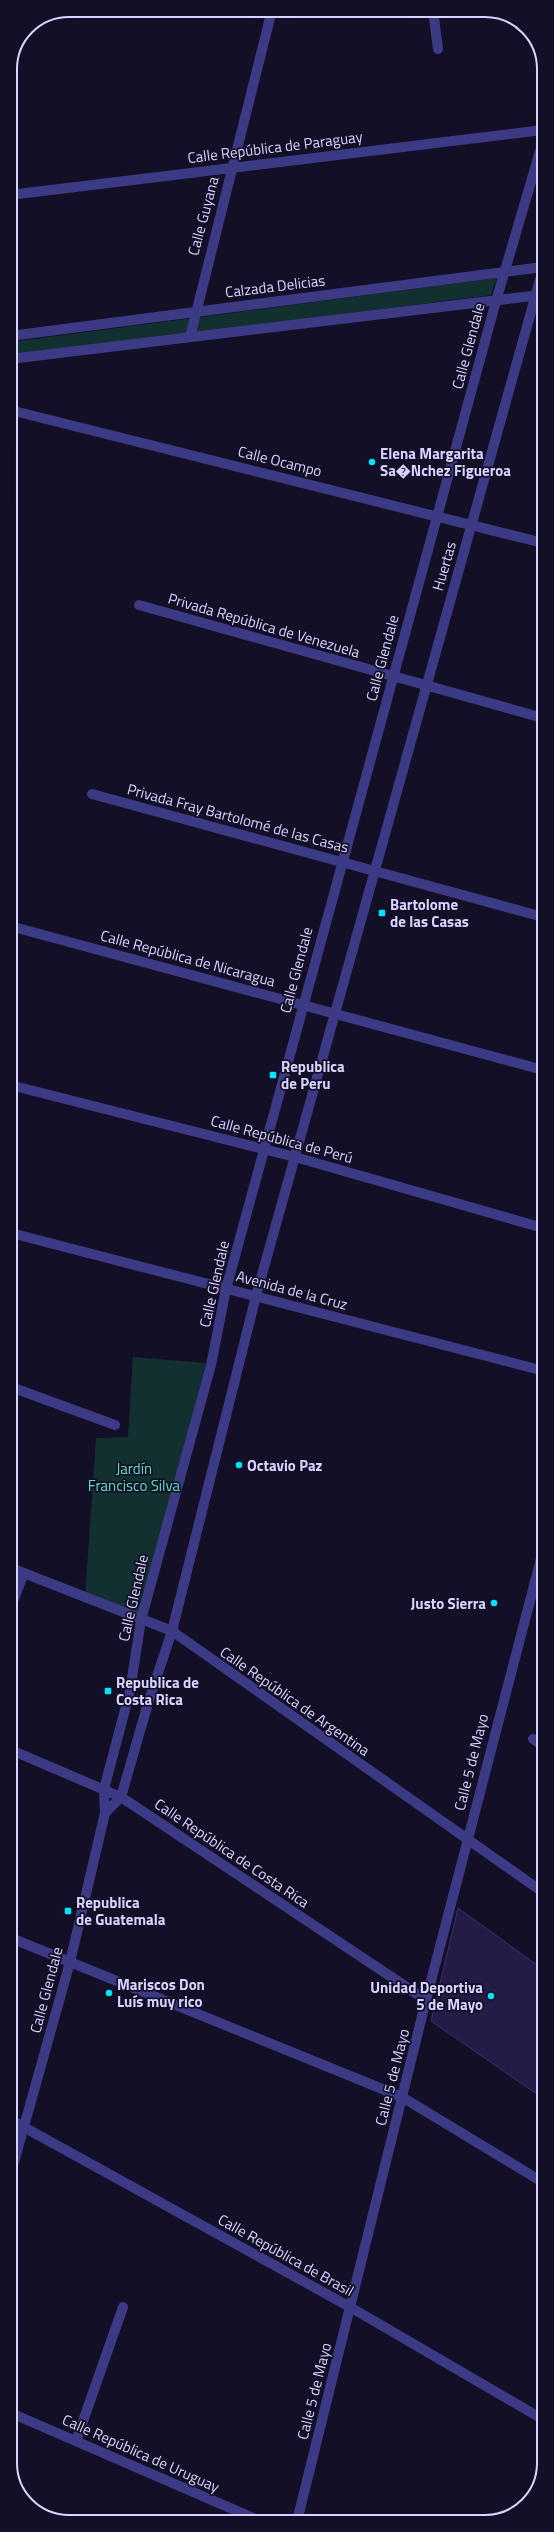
<svg xmlns="http://www.w3.org/2000/svg" width="554" height="2532" font-family="'Titillium Web',sans-serif">
<style>
.green{fill:#12302f}
.building{fill:#241b47;stroke:#3b2d73}
.lines{fill:none;stroke-linecap:round;stroke-linejoin:round}
.minor{stroke:#3d3a85;stroke-width:10}
.poi-dot{fill:#00e5ff;stroke:#130f26;stroke-width:1.5}
.labels{text-anchor:middle;dominant-baseline:central;stroke-width:3.5;stroke-linejoin:round;paint-order:stroke}
.street-label{font-size:15px;fill:#d9d4ff;stroke:#130f26}
.poi-label{font-size:15px;font-weight:bold;fill:#d9d4ff;stroke:#130f26;text-anchor:start}
.park-label{font-size:15px;fill:#5fe0c0;stroke:#130f26}
.rim{fill:none;stroke:#d9d4ff;stroke-width:2}
</style>
<rect width="100%" height="100%" fill="#130f26"/>
<path class="green" d="M497 278 491 295 10 357V342Z
M133 1357 206 1363 138 1617 85 1597 96 1438 128 1437Z"/>
<path class="building" d="M458 1908 544 1970V2099L431 2021Z"/>
<g class="lines">
<path class="minor" d="M433 10 438 49
M10 195 543 130
M10 336 543 267
M190 337 272 10
M10 359 540 295
M10 410 543 543
M139 605 543 718
M92 794 543 917
M10 926 543 1070
M10 1085 295 1157 543 1228
M11 1233 544 1371
M11 1387 115 1425
M11 1568 172 1631 544 1893
M11 1607 24 1573
M533 1739 544 1746
M11 1750 121 1797 426 2000
M105 1813 121 1797 149 1700 172 1631 256 1296 543 269
M11 1938 402 2097 544 2183
M11 2120 350 2307 544 2420
M11 2173 70 1962 105 1813 104 1789 130 1691 141 1620 211 1365 226 1289 496 301 543 141
M11 2413 260 2521
M76 2441 123 2307
M297 2521 426 2000 544 1547"/>
</g>
<g class="poi-dot">
<circle cx="372" cy="462" r="4"/>
<rect x="378" y="909" width="8" height="8" rx="2"/>
<rect x="269" y="1071" width="8" height="8" rx="2"/>
<circle cx="239" cy="1465" r="4"/>
<circle cx="494" cy="1603" r="4"/>
<rect x="104" y="1687" width="8" height="8" rx="2"/>
<rect x="64" y="1907" width="8" height="8" rx="2"/>
<circle cx="109" cy="1993" r="4"/>
<circle cx="491" cy="1996" r="4"/>
</g>
<g class="labels">
<g class="street-label">
<text transform="translate(275 147) rotate(-7)">Calle República de Paraguay</text>
<text transform="translate(203 216) rotate(-75)">Calle Guyana</text>
<text transform="translate(275 286) rotate(-7)">Calzada Delicias</text>
<text transform="translate(468 346) rotate(-75)">Calle Glendale</text>
<text transform="translate(280 461) rotate(14)">Calle Ocampo</text>
<text transform="translate(444 566) rotate(-74)">Huertas</text>
<text transform="translate(264 625) rotate(16)">Privada República de Venezuela</text>
<text transform="translate(382 658) rotate(-75)">Calle Glendale</text>
<text transform="translate(238 818) rotate(15)">Privada Fray Bartolomé de las Casas</text>
<text transform="translate(188 958) rotate(15)">Calle República de Nicaragua</text>
<text transform="translate(296 970) rotate(-75)">Calle Glendale</text>
<text transform="translate(282 1139) rotate(15)">Calle República de Perú</text>
<text transform="translate(214 1284) rotate(-77)">Calle Glendale</text>
<text transform="translate(292 1290) rotate(15)">Avenida de la Cruz</text>
<text transform="translate(133 1598) rotate(-77)">Calle Glendale</text>
<text transform="translate(295 1701) rotate(35)">Calle República de Argentina</text>
<text transform="translate(471 1762) rotate(-76)">Calle 5 de Mayo</text>
<text transform="translate(232 1853) rotate(34)">Calle República de Costa Rica</text>
<text transform="translate(46 1990) rotate(-75)">Calle Glendale</text>
<text transform="translate(392 2077) rotate(-76)">Calle 5 de Mayo</text>
<text transform="translate(286 2255) rotate(29)">Calle República de Brasil</text>
<text transform="translate(314 2391) rotate(-76)">Calle 5 de Mayo</text>
<text transform="translate(141 2453) rotate(24)">Calle República de Uruguay</text>
</g>
<g class="poi-label">
<text x="380" y="453">Elena Margarita<tspan x="380" dy="17">Sa�Nchez Figueroa</tspan></text>
<text x="390" y="904">Bartolome<tspan x="390" dy="17">de las Casas</tspan></text>
<text x="281" y="1066">Republica<tspan x="281" dy="17">de Peru</tspan></text>
<text x="247" y="1465">Octavio Paz</text>
<text x="486" y="1603" text-anchor="end">Justo Sierra</text>
<text x="116" y="1682">Republica de<tspan x="116" dy="17">Costa Rica</tspan></text>
<text x="76" y="1902">Republica<tspan x="76" dy="17">de Guatemala</tspan></text>
<text x="117" y="1984">Mariscos Don<tspan x="117" dy="17">Luís muy rico</tspan></text>
<text x="483" y="1987" text-anchor="end">Unidad Deportiva<tspan x="483" dy="17">5 de Mayo</tspan></text>
</g>
<g class="park-label">
<text x="134" y="1468">Jardín<tspan x="134" dy="17">Francisco Silva</tspan></text>
</g>
</g>
<path d="M0 0H554V2532H0ZM69 17H485A52 52 0 0 1 537 69V2463A52 52 0 0 1 485 2515H69A52 52 0 0 1 17 2463V69A52 52 0 0 1 69 17Z" fill="#130f26" fill-rule="evenodd"/>
<path class="rim" d="M69 17H485A52 52 0 0 1 537 69V2463A52 52 0 0 1 485 2515H69A52 52 0 0 1 17 2463V69A52 52 0 0 1 69 17Z"/>
</svg>
